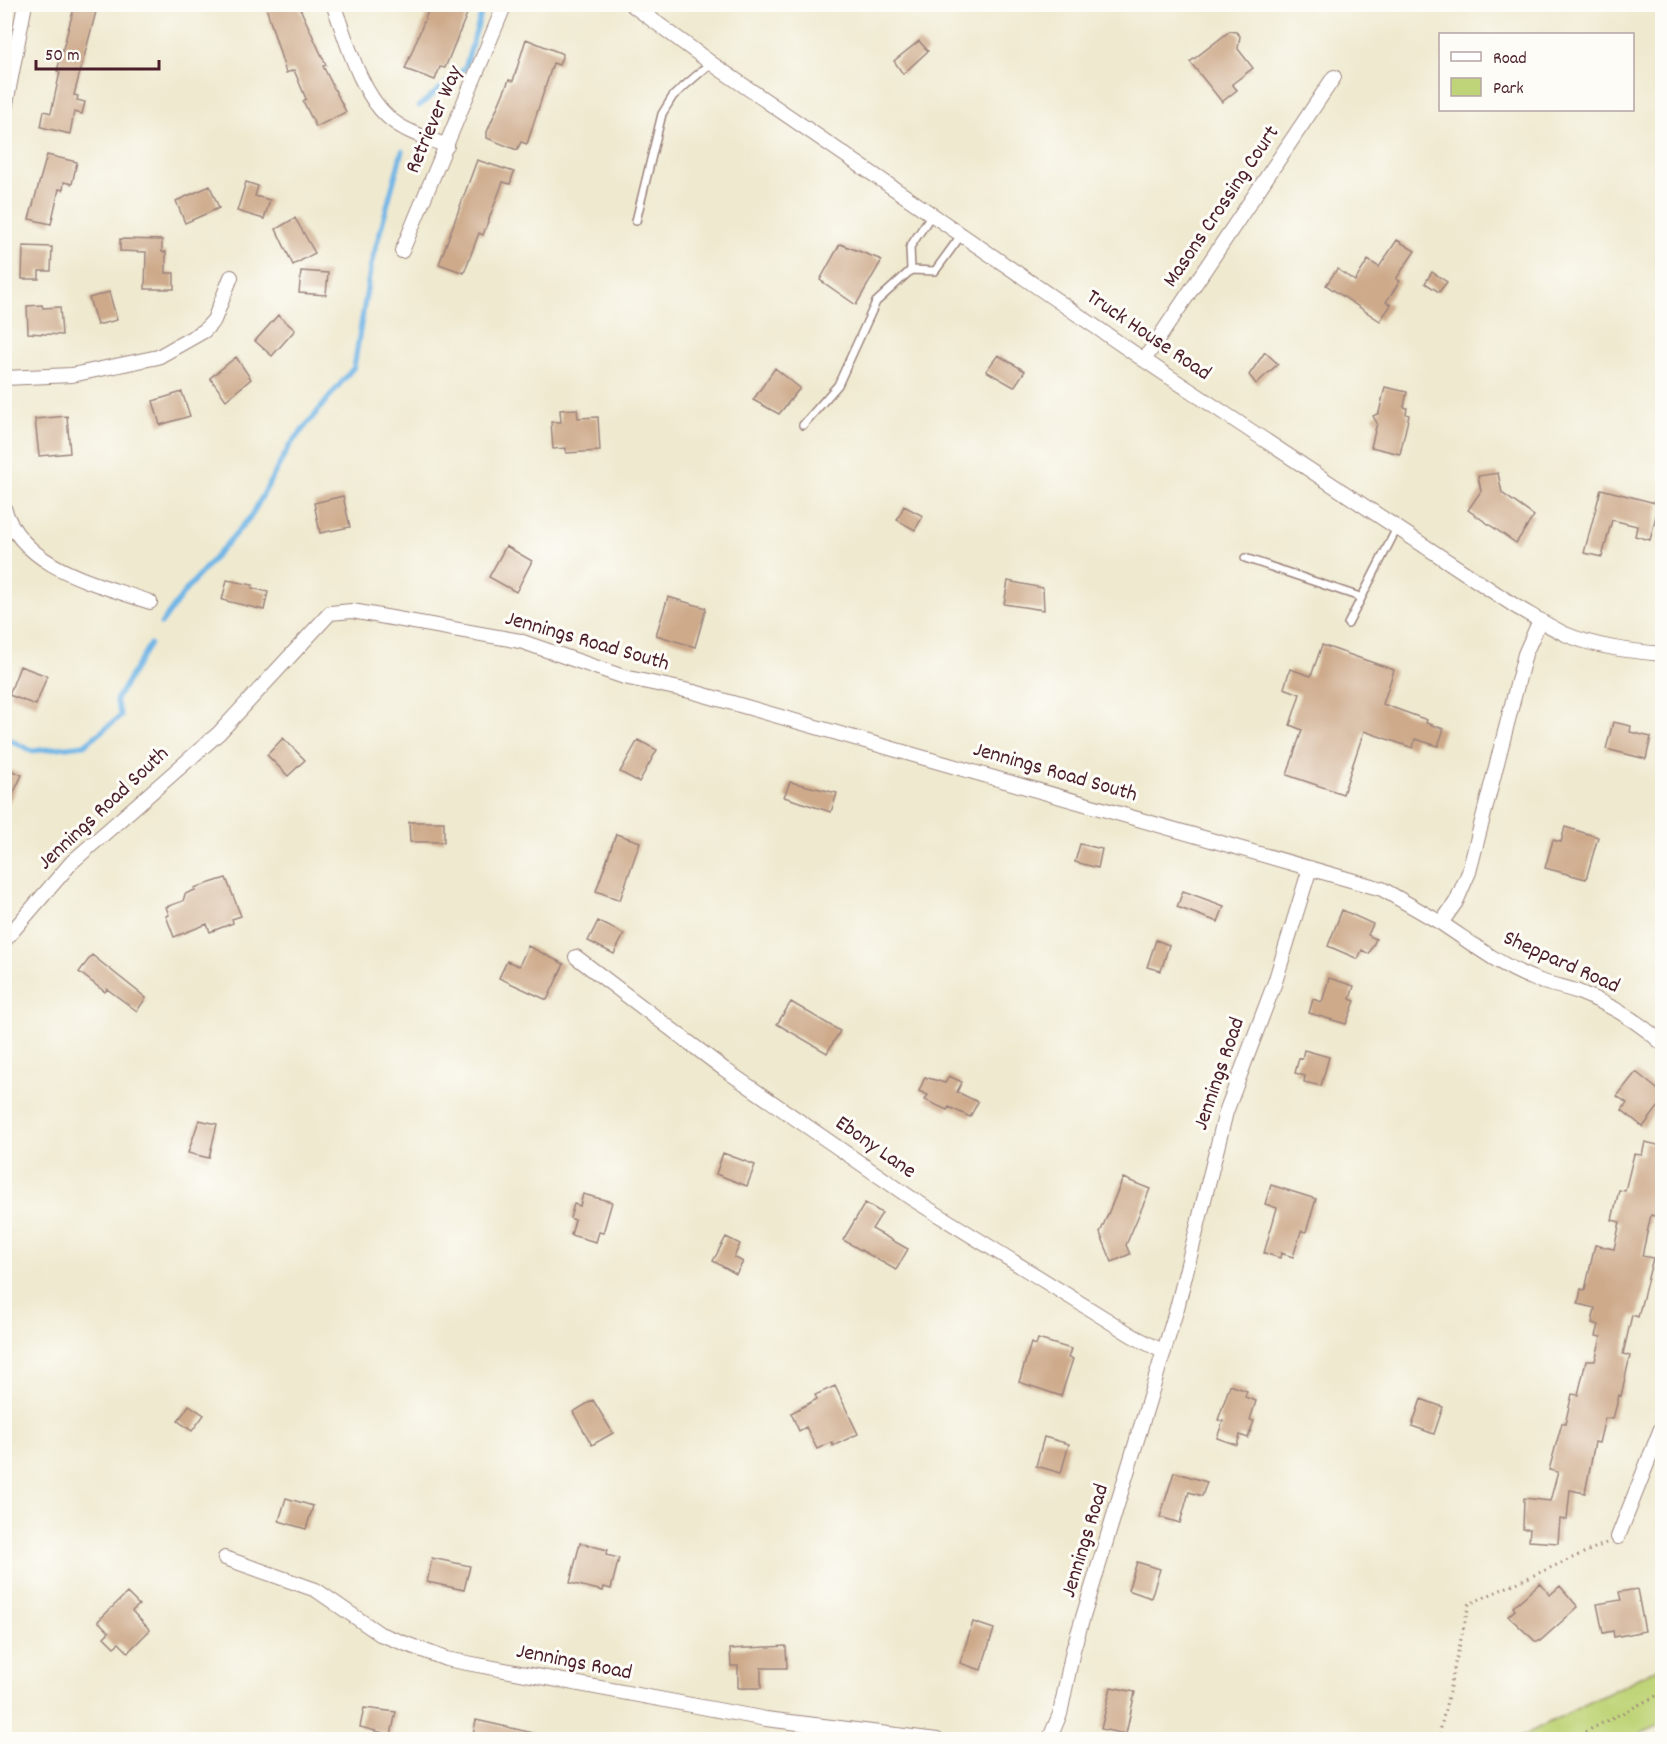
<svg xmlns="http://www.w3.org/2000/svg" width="1667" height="1744" font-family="Dekko,sans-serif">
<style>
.green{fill:#bfd478;stroke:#847a52;stroke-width:1.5}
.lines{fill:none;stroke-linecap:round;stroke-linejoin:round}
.stream{stroke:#70b5e6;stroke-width:5}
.building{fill:#ceaa8b}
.lane-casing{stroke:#9c847d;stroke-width:10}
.street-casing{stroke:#9c847d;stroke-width:16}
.path{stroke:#9c847d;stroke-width:3;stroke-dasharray:1.5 4.5;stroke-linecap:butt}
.lane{stroke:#fff;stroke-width:7}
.street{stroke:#fff;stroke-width:14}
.labels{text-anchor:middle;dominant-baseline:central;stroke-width:6;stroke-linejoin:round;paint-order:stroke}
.street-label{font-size:22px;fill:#4a1f2b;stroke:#fdfcf7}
</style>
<rect width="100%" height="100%" fill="#fdfcf7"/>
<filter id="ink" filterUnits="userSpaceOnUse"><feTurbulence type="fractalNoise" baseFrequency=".0167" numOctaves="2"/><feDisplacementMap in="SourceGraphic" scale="12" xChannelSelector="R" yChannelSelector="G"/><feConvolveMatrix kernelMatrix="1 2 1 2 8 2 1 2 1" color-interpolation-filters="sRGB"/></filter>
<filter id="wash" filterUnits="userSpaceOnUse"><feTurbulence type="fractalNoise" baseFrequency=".008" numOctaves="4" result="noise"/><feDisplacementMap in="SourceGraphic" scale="24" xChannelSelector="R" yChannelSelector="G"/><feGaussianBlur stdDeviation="1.35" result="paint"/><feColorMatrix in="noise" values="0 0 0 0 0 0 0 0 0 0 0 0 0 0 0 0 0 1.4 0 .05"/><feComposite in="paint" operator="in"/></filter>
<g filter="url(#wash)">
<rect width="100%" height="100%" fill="#efe9cf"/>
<path class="green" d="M1662 1666V1723L1630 1739H1516Z"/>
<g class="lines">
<path class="stream" d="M419 106 465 68 480 18 481 4
M161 624 186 590 252 515 290 445 354 367 371 265 402 151
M4 737 32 751 84 745 121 716 116 700 150 644"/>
</g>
<g id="blocks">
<path class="building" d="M75 4H98L74 95 78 96 77 100 85 102 82 114 74 112 70 134 41 127 44 111 51 113 60 72 57 71Z
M265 4H298L326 65 323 66 346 112 316 127 303 101 306 99 294 70 286 73Z
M431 4H471L445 68 440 67 435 80 405 69Z
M1230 31 1236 32 1240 36 1238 49 1253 68 1232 84 1237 90 1222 102 1190 62Z
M526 39 563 54 559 65 553 63 527 144 521 142 517 150 487 138V132L509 80 513 81Z
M919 41 928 51 903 74 894 61Z
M47 155 77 162 72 184 64 182 63 190 59 189 51 224 29 219Z
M477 160 514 172 510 184 503 182 483 235 479 233 464 273 439 264Z
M246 182 258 186 255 196 270 200 264 219 237 211Z
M210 186 219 208 185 223 176 201Z
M295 218 315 253 293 265 276 229Z
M120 239 162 240V252H166V273H174V289H145L146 252 120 251Z
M1397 240 1415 251 1396 279 1400 281 1386 302 1391 305 1380 321 1326 285 1337 269 1355 281 1368 260 1379 267Z
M840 244 882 260 856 305 820 280Z
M23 246 52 247 51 271H39V279H22Z
M301 271 328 273 326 295 299 293Z
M1432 272 1447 282 1439 292 1425 283Z
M109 292 117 320 97 325 89 298Z
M42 305 43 308 60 307 62 335 28 333 27 306Z
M278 315 295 330 272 356 255 341Z
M1265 352 1278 364 1256 384 1249 375Z
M998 355 1025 371 1014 387 986 371Z
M236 357 251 379 226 400 210 378Z
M775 368 800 388 779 414 753 400Z
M1385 387 1407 392 1404 407 1407 408 1406 414 1409 415 1400 454 1371 447 1377 423 1373 416 1379 413Z
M182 392 190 416 160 425 153 401Z
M577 409 578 418 598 417 600 451 566 453V448L553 449 551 422H561L560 410Z
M67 416 70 453 39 456 35 419Z
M1498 473 1502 493 1534 516 1516 543 1468 510 1481 491 1478 476Z
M1601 489 1659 504 1650 540 1635 536 1637 526 1612 520 1602 557 1584 553Z
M343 496 350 527 320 533 314 503Z
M904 506 923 516 915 530 897 520Z
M506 546 532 561 516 592 489 577Z
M227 580 253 585 252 588 268 592 264 610 222 600Z
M1008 581 1043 588 1044 610 1004 604Z
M668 597 706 608 695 647 656 635Z
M1322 645 1394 670 1383 704 1427 720 1426 723 1444 729 1438 746 1415 739 1413 748 1364 731 1343 794 1287 775 1302 730 1290 725 1300 694 1284 688 1290 669 1311 676Z
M20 666 47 676 36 705 9 695Z
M1613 722 1631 726 1630 732 1651 737 1646 759 1606 749Z
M283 738 305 760 288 776 267 755Z
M638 740 657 750 639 782 620 772Z
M4 767 22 775 4 813Z
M790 782 837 793 831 812 784 797Z
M409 822H444V842H410Z
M1565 827 1598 837 1586 879 1545 868 1553 840 1561 842Z
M616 834 640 842 620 900 596 891Z
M1080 844 1102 849 1098 868 1075 862Z
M226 878 241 916 232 919 233 923 210 932 207 924 174 937 166 916 169 915 166 907 183 901 185 894 195 890 194 888Z
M1183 891 1224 906 1218 922 1177 907Z
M1342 910 1373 924 1368 935 1376 939 1369 954 1362 950 1358 959 1328 946Z
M598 921 624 934 614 954 588 941Z
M1156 940 1169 945 1161 971 1147 967Z
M528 946 564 964 547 1000 499 978 507 961 519 966Z
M92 955 146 998 137 1011 107 989 105 992 79 972Z
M1329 978 1354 986 1350 999 1355 1001 1346 1024 1309 1013 1313 999 1322 1002Z
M791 1002 840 1031 827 1053 777 1024Z
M1304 1050 1329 1057 1321 1086 1304 1082 1305 1076 1295 1073 1299 1058 1302 1059Z
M1636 1072 1662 1093V1102L1643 1127 1622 1110 1627 1103 1617 1096Z
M949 1076 962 1082 957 1092 978 1102 970 1117 949 1107 947 1110 925 1100 928 1095 919 1091 925 1077 945 1083Z
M199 1120 217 1124 209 1158 188 1153Z
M1645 1142 1662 1146V1218L1651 1215 1642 1256 1653 1258 1638 1317 1632 1315 1623 1354 1630 1356 1621 1396 1619 1395 1613 1419 1605 1418 1599 1443 1595 1442 1585 1493 1570 1490 1567 1520 1560 1519 1558 1543 1529 1541 1530 1529H1523L1524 1498 1550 1501 1558 1472 1549 1470 1562 1423 1565 1424 1572 1394 1578 1395 1586 1361H1595L1601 1337 1596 1336 1599 1325 1592 1323 1595 1308 1578 1304 1581 1289 1585 1290 1595 1245 1614 1249 1620 1222 1612 1220 1619 1190 1625 1191 1634 1154 1642 1155Z
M723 1153 755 1165 747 1186 716 1174Z
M1123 1178 1150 1189 1126 1245 1130 1254 1112 1262 1100 1233Z
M1271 1185 1316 1199 1306 1232 1301 1231 1293 1257 1281 1253 1280 1258 1264 1253 1277 1208 1265 1204Z
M583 1194 612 1202 603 1233 599 1232 596 1242 571 1235 575 1220 570 1218 574 1204 580 1206Z
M865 1203 882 1213 872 1229 908 1249 896 1270 843 1240Z
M726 1237 740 1244 734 1257 743 1262 736 1274 713 1261Z
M1038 1339 1071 1349 1068 1358 1073 1359 1061 1396 1019 1382 1031 1343 1036 1345Z
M1230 1385 1247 1391 1245 1397 1256 1401 1250 1420 1254 1421 1248 1438 1240 1435 1237 1445 1217 1438 1223 1421 1218 1420Z
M835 1386 858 1434 833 1446 832 1442 817 1449 806 1427 799 1431 791 1413 817 1399 815 1395Z
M1421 1399 1443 1407 1434 1434 1412 1426Z
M593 1400 613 1433 592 1445 573 1412Z
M189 1405 204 1415 192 1431 178 1421Z
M1044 1437 1069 1444 1061 1473 1036 1466Z
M1174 1472 1207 1482 1202 1496 1189 1492 1180 1523 1160 1517Z
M286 1498 313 1506 306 1529 279 1521Z
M580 1543 608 1550 606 1555 619 1558 611 1589 604 1587 603 1591 570 1583Z
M432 1558 470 1566 464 1590 427 1582Z
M1137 1562 1160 1569 1151 1598 1128 1590Z
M1540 1583 1550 1595 1560 1586 1578 1607 1540 1641H1535L1508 1616 1515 1610 1513 1607Z
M1637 1589 1645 1631 1614 1637 1613 1631 1603 1633 1597 1604 1621 1600 1619 1592Z
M127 1593 139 1605 132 1611 150 1630 128 1652 119 1643 114 1647 104 1637 109 1632 98 1621Z
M973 1622 994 1629 981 1670 960 1663Z
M786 1646 787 1668H761V1688H738V1666H731L730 1649Z
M1111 1687 1135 1692 1126 1734 1101 1729Z
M364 1708 396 1712 391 1735 360 1727Z
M476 1720 538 1734V1740H472Z"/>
</g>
</g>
<g filter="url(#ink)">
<use href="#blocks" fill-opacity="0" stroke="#9c847d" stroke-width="1.5"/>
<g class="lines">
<defs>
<path id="lane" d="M932 214 910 247 911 270 935 271 962 234
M636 221 662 114 673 96 711 63
M803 425 838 385 876 302 911 270
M1245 558 1360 597
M1348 624 1396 530"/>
<path id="street" d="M333 4C347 40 359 91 388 117 404 132 428 138 447 146
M631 4 711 63 1144 360 1515 606C1531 615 1548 626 1565 634 1595 647 1630 651 1662 654
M4 114 25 4
M402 251 505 4
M1144 360 1334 77
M4 378 72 375 158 357 204 331 214 320 231 277
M4 508C23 569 96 583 150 602
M1441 923C1470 942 1499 965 1532 978 1546 984 1561 986 1576 991 1607 1003 1638 1021 1662 1043
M4 941 72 862 219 733 330 613 352 611 520 641 624 677 694 692 1382 889 1441 923 1456 902 1469 872 1525 654 1540 620
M576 957 724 1069 911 1198 1133 1336 1164 1352
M1618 1537 1662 1426
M225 1558 316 1590 380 1634 446 1659 766 1719 937 1740
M1049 1740 1060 1714 1073 1650 1177 1308 1226 1112 1275 982 1310 868"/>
</defs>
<use href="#lane" class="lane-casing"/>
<use href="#street" class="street-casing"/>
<path class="path" d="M1438 1740 1469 1604 1606 1543
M1569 1740 1662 1693"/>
<use href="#lane" class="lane"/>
<use href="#street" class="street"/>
</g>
</g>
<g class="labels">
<g class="street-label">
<text transform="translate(435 120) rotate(-67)">Retriever Way</text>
<text transform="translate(1222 207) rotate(-56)">Masons Crossing Court</text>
<text transform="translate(1148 336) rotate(34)">Truck House Road</text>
<text transform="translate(587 642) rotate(16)">Jennings Road South</text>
<text transform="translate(1055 773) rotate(16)">Jennings Road South</text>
<text transform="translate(104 809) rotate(-43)">Jennings Road South</text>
<text transform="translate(1561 963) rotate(24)">Sheppard Road</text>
<text transform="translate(1220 1074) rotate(-71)">Jennings Road</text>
<text transform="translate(875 1148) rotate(35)">Ebony Lane</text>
<text transform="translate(1086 1541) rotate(-73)">Jennings Road</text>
<text transform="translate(574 1663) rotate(11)">Jennings Road</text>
</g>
</g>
<rect width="1667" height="1744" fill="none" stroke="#fdfcf7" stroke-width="24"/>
<rect x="1439" y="33" width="195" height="78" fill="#fdfcf7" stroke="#b5a4a5" stroke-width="1.5"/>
<rect x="1451" y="52" width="30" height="9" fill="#ffffff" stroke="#b5a4a5" stroke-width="1.5"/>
<text x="1493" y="63" font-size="18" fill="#4a1f2b">Road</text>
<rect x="1451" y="78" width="30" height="18" fill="#bfd478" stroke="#b5a4a5" stroke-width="1.5"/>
<text x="1493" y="93" font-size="18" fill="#4a1f2b">Park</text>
<path d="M36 60v9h123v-9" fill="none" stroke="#4a1f2b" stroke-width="3"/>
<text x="45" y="60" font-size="18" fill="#4a1f2b" stroke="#fdfcf7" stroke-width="4.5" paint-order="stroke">50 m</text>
</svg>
